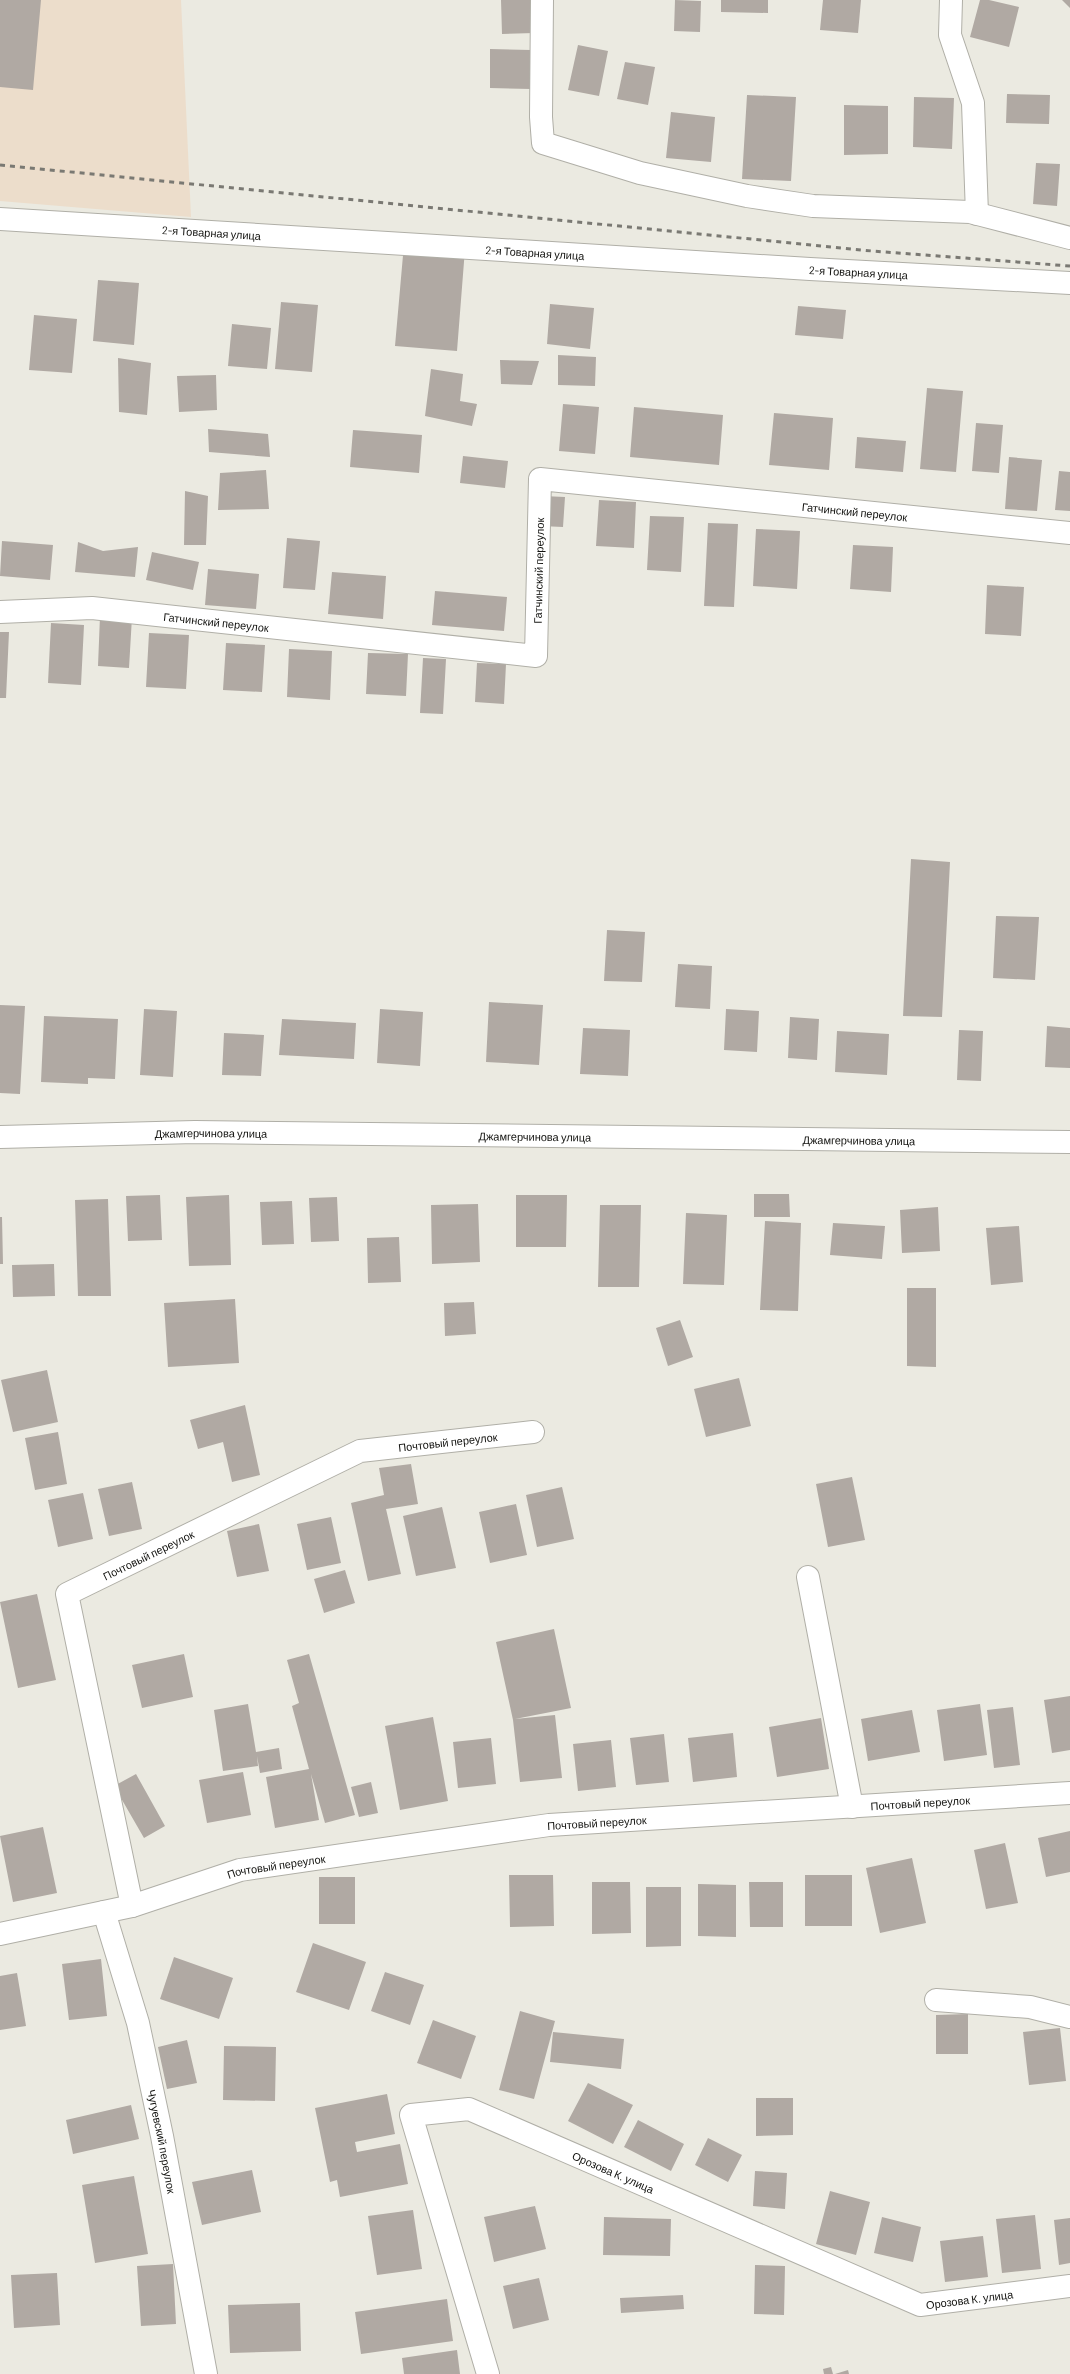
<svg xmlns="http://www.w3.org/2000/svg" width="1070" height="2374" font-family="Barlow,sans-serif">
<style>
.industrial{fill:#ecddcb}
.building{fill:#b0a9a3}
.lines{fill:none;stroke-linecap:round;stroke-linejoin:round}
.minor-casing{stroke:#b0afa7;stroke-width:24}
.minor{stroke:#fff;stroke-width:22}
.rail{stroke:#7a7973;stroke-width:3;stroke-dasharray:5 5;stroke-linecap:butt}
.labels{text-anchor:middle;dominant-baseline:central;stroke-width:3;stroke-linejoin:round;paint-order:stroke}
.street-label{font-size:11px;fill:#12120f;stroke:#fff}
</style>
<rect width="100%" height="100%" fill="#ebeae1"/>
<path class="industrial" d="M0 0H181L191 217 0 201Z"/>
<path class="building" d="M0 0H41L33 90 0 87Z
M501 0H534V33L502 34Z
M675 0 701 1 700 32 674 31Z
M721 0H768V13L721 12Z
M823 0H861L858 33 820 30Z
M980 0H989L1019 7 1009 47 970 37Z
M1062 0H1070V8Z
M578 45 608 51 599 96 568 90Z
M490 49 531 50V89L490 88Z
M625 62 655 67 648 105 617 99Z
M1007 94 1050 95 1049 124 1006 123Z
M747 95 796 97 791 181 742 179Z
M914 97 954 98 952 149 913 147Z
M844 105 888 106V154L844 155Z
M671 112 715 117 711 162 666 158Z
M1036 163 1060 164 1057 206 1033 204Z
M404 244 465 249 457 351 395 346Z
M98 280 139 283 134 345 93 341Z
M281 302 318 305 312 372 275 369Z
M550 304 594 308 590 349 547 344Z
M798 306 846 310 843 339 795 335Z
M34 315 77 319 72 373 29 370Z
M232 324 271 328 267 369 228 366Z
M558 355 596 357 595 386 558 385Z
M118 358 151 363 147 415 119 412Z
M500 360 539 361 532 385 501 384Z
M431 369 463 374 460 401 477 404 472 426 425 416Z
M216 375 217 410 179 412 177 376Z
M927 388 963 391 956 472 920 469Z
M563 404 599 407 595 454 559 451Z
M634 407 723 415 719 465 630 457Z
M774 413 833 418 829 470 769 465Z
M976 423 1003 425 999 473 972 471Z
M208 429 268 434 270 457 209 452Z
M353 430 422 435 419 473 350 467Z
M857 437 906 441 903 472 855 468Z
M463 456 508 461 505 488 460 483Z
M1009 457 1042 460 1037 511 1005 509Z
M266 470 269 509 218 510 220 473Z
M1059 471 1070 472V511L1055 510Z
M185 491 208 496 206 545H184Z
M543 496 565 497 563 527 541 526Z
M599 500 636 502 634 548 596 546Z
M650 516 684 517 681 572 647 570Z
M708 523 738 524 734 607 704 606Z
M756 529 800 531 797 589 753 586Z
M287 538 320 541 315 590 283 588Z
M2 541 53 545 50 580 0 576Z
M78 542 103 551 138 547 135 577 75 572Z
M853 545 893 547 891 592 850 589Z
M152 552 199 562 193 590 146 580Z
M208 569 259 574 256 609 205 605Z
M332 572 386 576 383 619 328 614Z
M987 585 1024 587 1021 636 985 634Z
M435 591 507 597 504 631 432 625Z
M100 616 132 617 129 668 98 666Z
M51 623 84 625 81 685 48 683Z
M0 632H9L6 698H0Z
M149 633 189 635 186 689 146 687Z
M226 643 265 645 262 692 223 690Z
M289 649 332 651 330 700 287 697Z
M368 653 408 654 406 696 366 694Z
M423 658 446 659 443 714 420 713Z
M477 663 506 664 504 704 475 702Z
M911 859 950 862 942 1017 903 1016Z
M996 916 1039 917 1035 980 993 978Z
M607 930 645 932 642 982 604 981Z
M678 964 712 966 710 1009 675 1007Z
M489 1002 543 1005 539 1065 486 1062Z
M0 1005 25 1006 20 1094 0 1093Z
M144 1009 177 1011 173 1077 140 1075Z
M380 1009 423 1012 420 1066 377 1063Z
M726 1009 759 1011 757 1052 724 1050Z
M44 1016 118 1019 115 1079 88 1078V1084L41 1082Z
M790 1017 819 1019 817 1060 788 1058Z
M282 1019 356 1023 354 1059 279 1055Z
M1047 1026 1070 1028V1068L1045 1067Z
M583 1028 630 1030 628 1076 580 1074Z
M959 1030 983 1031 981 1081 957 1080Z
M837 1031 889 1034 887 1075 835 1072Z
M224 1033 264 1035 261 1076 222 1075Z
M754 1194H789L790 1217H754Z
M160 1195 162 1240 128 1241 126 1196Z
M229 1195 231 1265 189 1266 186 1197Z
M516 1195H567L566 1247H516Z
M337 1197 339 1241 311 1242 309 1198Z
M108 1199 111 1296H78L75 1200Z
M292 1201 294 1244 262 1245 260 1202Z
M478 1204 480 1262 432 1264 431 1205Z
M600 1205H641L639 1287H598Z
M938 1207 940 1251 902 1253 900 1210Z
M686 1213 727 1215 724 1285 683 1284Z
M0 1217H2L3 1264H0Z
M765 1221 801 1223 798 1311 760 1310Z
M833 1223 885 1226 882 1259 830 1255Z
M1019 1226 1023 1282 991 1285 986 1228Z
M399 1237 401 1282 368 1283 367 1238Z
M54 1264 55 1296 13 1297 12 1265Z
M907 1288H936V1367L907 1366Z
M235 1299 239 1363 168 1367 164 1303Z
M474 1302 476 1334 445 1336 444 1303Z
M680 1320 693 1357 668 1366 656 1328Z
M47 1370 58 1422 13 1432 1 1380Z
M739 1378 751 1426 706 1437 694 1389Z
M245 1405 260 1475 232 1482 223 1442 198 1449 190 1420Z
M58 1432 67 1484 35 1490 25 1438Z
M411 1464 418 1504 386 1509 401 1574 368 1581 351 1503 384 1495 379 1468Z
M852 1477 865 1540 828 1547 816 1484Z
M132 1482 142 1529 109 1536 98 1489Z
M562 1487 574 1539 537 1547 526 1495Z
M83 1493 93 1539 58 1547 48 1500Z
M516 1504 527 1555 490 1563 479 1512Z
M442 1507 456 1568 416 1576 403 1516Z
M331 1517 341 1563 307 1570 297 1524Z
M259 1524 269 1571 237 1577 227 1531Z
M345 1570 355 1603 324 1613 314 1579Z
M37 1594 56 1680 18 1688 0 1602Z
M554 1629 571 1708 515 1719 555 1715 562 1778 520 1782 513 1720 496 1642Z
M184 1654 193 1697 142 1708 132 1665Z
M309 1654 355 1815 325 1823 311 1774 319 1820 275 1828 266 1777 309 1769 292 1706 299 1703 287 1660Z
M1070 1696V1750L1052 1753 1044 1700Z
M248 1704 256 1752 279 1748 282 1769 260 1773 257 1756 258 1766 223 1771 214 1710Z
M980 1704 987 1755 944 1761 937 1710Z
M1013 1707 1020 1765 994 1768 987 1710Z
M912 1710 920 1752 868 1761 861 1719Z
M433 1717 448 1801 400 1810 385 1726Z
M821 1718 829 1769 777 1777 769 1727Z
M733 1733 737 1777 693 1782 688 1738Z
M664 1734 669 1782 636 1785 630 1738Z
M491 1738 496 1784 458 1788 453 1742Z
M611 1740 616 1787 578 1791 573 1744Z
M243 1772 251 1815 207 1823 199 1780Z
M136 1774 165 1826 144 1838 114 1786Z
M371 1782 378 1813 359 1817 351 1787Z
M43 1827 57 1893 13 1902 0 1836Z
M1070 1831V1872L1046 1877 1038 1838Z
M1005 1843 1018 1903 986 1909 974 1850Z
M912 1858 926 1923 880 1933 866 1868Z
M509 1875H553L554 1926 510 1927Z
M805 1875H852V1926H805Z
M319 1877H355V1924H319Z
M592 1882H630L631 1933 592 1934Z
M749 1882H783V1927H750Z
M698 1884 736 1885V1937L698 1936Z
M646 1887H681V1946L646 1947Z
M313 1943 366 1962 349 2010 296 1992Z
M174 1957 233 1978 219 2019 160 1999Z
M101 1959 107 2016 69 2020 62 1964Z
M385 1972 424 1985 410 2025 371 2011Z
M17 1973 26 2026 0 2030V1976Z
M520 2011 555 2021 534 2099 499 2090Z
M968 2014V2054H936V2015Z
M433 2020 476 2036 461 2079 417 2063Z
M1060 2028 1066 2081 1029 2085 1023 2032Z
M553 2032 624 2039 621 2069 550 2062Z
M187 2040 197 2083 167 2089 158 2047Z
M224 2046 276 2047 275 2101 223 2100Z
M588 2083 633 2105 613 2144 568 2121Z
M387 2094 395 2134 355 2142 357 2152 400 2144 408 2184 340 2197 337 2180 330 2182 315 2108Z
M756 2098H793V2135L756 2136Z
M131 2105 139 2139 73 2154 66 2120Z
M638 2120 684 2144 671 2171 624 2147Z
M708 2138 742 2155 728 2182 695 2165Z
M252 2170 261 2212 202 2225 192 2182Z
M755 2171 787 2173 785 2209 753 2206Z
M134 2176 148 2254 95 2263 82 2185Z
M830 2191 870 2202 856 2255 816 2244Z
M535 2206 546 2249 494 2262 484 2217Z
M413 2210 422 2269 377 2275 368 2216Z
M1035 2215 1041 2269 1002 2273 996 2219Z
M604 2217 671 2219 670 2256 603 2255Z
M882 2217 921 2227 913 2262 874 2253Z
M1070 2218V2263L1059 2265 1054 2220Z
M983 2236 988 2277 945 2282 940 2241Z
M173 2264 176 2324 141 2326 137 2266Z
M755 2265 785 2266 784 2315 754 2314Z
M57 2273 60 2325 14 2328 11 2275Z
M539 2278 549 2320 513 2329 503 2286Z
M683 2295 684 2309 621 2313 620 2298Z
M447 2299 453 2341 361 2354 355 2312Z
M300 2303 301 2351 230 2353 228 2305Z
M457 2350 460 2374H404L402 2358Z
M831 2367 833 2374H824L823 2369Z
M848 2370 849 2374H835Z"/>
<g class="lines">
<defs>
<g id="minor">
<path d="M542 0 541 117 543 143 640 173 747 196 813 206 970 212 1070 238"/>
<path d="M951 0 950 35 973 103 977 214"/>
<path id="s1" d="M0 219 810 269 1070 283"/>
<path id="s2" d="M0 612 92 608 536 656 540 479 1070 533"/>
<path id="s3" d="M0 1137 195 1132 1070 1142"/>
<path d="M808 1577 852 1807"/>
<path id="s4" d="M132 1906 67 1594 360 1451 533 1432"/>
<path id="s5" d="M104 1912 138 2023 162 2136 206 2374"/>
<path id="s6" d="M0 1934 132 1906 240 1870 549 1825 1070 1793"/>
<path d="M936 2000 1030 2007 1070 2017"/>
<path id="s7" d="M488 2374 411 2115 469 2109 920 2305 1070 2286"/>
</g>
</defs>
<use href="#minor" class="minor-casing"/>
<use href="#minor" class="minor"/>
<path class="rail" d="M0 165 872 251 1070 266"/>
</g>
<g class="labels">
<g class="street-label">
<text stroke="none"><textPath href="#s1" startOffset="212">2-я Товарная улица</textPath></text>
<text stroke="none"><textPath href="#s1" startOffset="536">2-я Товарная улица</textPath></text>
<text stroke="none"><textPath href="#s1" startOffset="860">2-я Товарная улица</textPath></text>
<text stroke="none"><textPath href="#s2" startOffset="1032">Гатчинский переулок</textPath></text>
<text stroke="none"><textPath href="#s2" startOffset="624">Гатчинский переулок</textPath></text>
<text stroke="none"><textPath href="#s2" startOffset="217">Гатчинский переулок</textPath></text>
<text stroke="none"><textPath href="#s3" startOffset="211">Джамгерчинова улица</textPath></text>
<text stroke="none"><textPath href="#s3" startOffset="535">Джамгерчинова улица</textPath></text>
<text stroke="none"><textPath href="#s3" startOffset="859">Джамгерчинова улица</textPath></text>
<text stroke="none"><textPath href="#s4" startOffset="733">Почтовый переулок</textPath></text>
<text stroke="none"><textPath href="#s4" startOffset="409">Почтовый переулок</textPath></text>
<text stroke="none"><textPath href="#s6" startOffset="933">Почтовый переулок</textPath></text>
<text stroke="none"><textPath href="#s6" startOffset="609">Почтовый переулок</textPath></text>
<text stroke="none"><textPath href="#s6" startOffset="285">Почтовый переулок</textPath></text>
<text stroke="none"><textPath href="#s5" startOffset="237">Чугуевский переулок</textPath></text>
<text stroke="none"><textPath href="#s7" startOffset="486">Орозова К. улица</textPath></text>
<text stroke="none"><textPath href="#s7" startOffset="870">Орозова К. улица</textPath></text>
</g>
</g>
</svg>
